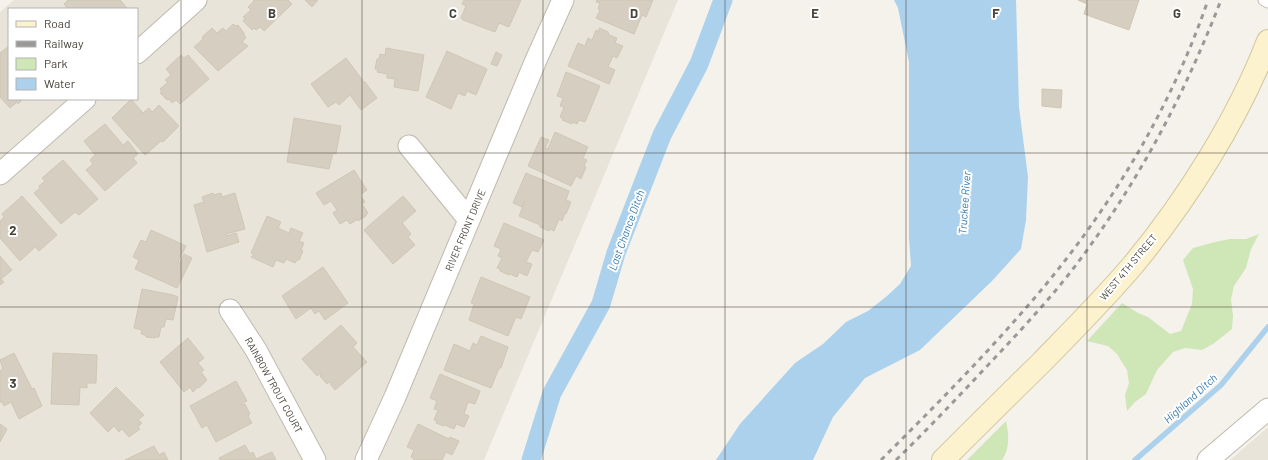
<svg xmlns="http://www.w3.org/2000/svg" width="1268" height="460" font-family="Barlow,sans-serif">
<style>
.residential{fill:#e8e4d9;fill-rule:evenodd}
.green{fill:#cfe6b6}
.water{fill:#abd1ed}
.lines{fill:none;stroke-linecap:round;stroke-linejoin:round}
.stream{stroke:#abd1ed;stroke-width:5.5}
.canal{stroke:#abd1ed;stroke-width:19}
.building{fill:#d6cec1;stroke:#d0c6b4}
.service-casing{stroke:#c0baae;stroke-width:13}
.minor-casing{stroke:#c0baae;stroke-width:23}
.secondary-casing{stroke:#d1c59d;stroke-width:24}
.service{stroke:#fff;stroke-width:11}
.minor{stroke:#fff;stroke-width:21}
.secondary{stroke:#fcf2cd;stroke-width:22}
.rail{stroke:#999;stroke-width:3;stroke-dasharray:5 5;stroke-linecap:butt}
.grid{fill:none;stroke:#484339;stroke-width:1;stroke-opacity:0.55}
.labels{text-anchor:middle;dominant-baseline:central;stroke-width:4;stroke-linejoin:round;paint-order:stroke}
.street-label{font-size:10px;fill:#484339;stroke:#fff}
.water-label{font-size:11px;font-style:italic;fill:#377aaf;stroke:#fff}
.grid-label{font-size:13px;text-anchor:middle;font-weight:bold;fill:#484339;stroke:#fff;stroke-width:4;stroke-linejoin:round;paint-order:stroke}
</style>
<rect width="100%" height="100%" fill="#f4f2eb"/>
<path class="residential" d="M14 0H678L484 460H0V12ZM9 9H137V99H9Z
M1268 427V460H1230L1267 428Z"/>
<path class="green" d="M1259 234 1251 249 1246 268 1234 286 1231 299 1233 316 1232 329 1213 344 1202 350 1185 348 1173 352 1157 370 1146 394 1135 402 1127 411 1125 395 1129 383 1127 370 1117 354 1108 346 1087 341 1122 303 1138 313 1148 317 1170 334 1181 331 1192 304 1193 289 1183 260 1193 248 1215 242 1230 239H1246Z
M1006 421C1009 434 1010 449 1002 460H967Z"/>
<path class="water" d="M894 0H1016L1019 107 1028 177 1026 220 1021 249 992 281 920 350 865 378 833 417 813 460H716L740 424 795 363 823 344 846 322 868 311 887 296 900 284 911 266 909 238V62L898 8Z"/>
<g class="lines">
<path class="stream" d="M1135 460 1221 385 1268 327"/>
<path class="canal" d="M531 460 552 393 601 304 616 253 662 135 699 64 723 0"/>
</g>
<path class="building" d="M68 0H120L128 9H68L64 4Z
M253 0H288L292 4 264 31 260 27 256 30 254 28 252 30 243 21 245 19 243 17 251 10 248 7 254 1Z
M305 0H318L312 7Z
M464 0H521L509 27 499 23 495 32 463 20 461 18 466 6 462 4Z
M597 0H653L646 17 642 15 634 34 596 18 600 10 598 9 600 3 596 2Z
M1078 0H1139L1129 30 1084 14 1087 4Z
M233 24 236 26 238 25 244 33V35L246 38 242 42 248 46 218 71 194 47 203 39 202 37 212 28 217 33 223 28 226 31Z
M599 28 608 32 609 35 617 38 615 43 623 46 617 58 613 56 608 67 615 70 609 84 568 66 578 43 585 46 588 38 592 40 596 30 599 32Z
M9 46V99H23L18 104 17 102 10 108 0 97V53Z
M386 48 424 55 418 91 394 87 395 79 387 78V74L377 72 378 69H375L377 59H379L380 54 385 55Z
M447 51 487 69 476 95 467 91 465 96 458 93 451 109 426 97Z
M496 52 502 55 497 66 491 64Z
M181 55 184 58 188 55 209 79 180 104 176 100 172 103 169 99 167 100 160 93 162 92 160 89 168 82 165 80 171 75 166 69Z
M346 58 364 82H365L377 98 361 110 350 95 339 105 336 102 328 107 311 84Z
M566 72 600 86 585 122 579 120 577 124 573 122 572 124 562 120 563 118 560 117 564 107 560 106 563 98 557 96Z
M1042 89 1062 90 1061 108 1042 106Z
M131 99 143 113 149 108 152 112 159 105 179 126 163 142 161 141 145 155 112 118Z
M294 118 341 126 336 154 333 153 329 169 287 162Z
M105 124 123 145 128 141 138 154 133 158 137 163 105 191 86 170 93 164 90 160 95 155 84 141Z
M555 132 588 147 583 158 587 160 584 166 586 167 581 179 576 176 571 186 528 166 541 137 549 140 545 148 548 149Z
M63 160 98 199 79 215 75 212 61 224 34 193 40 188 39 186 45 181 42 178Z
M354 170 367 190 360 195 365 202 362 204 368 213 366 215V216L358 221V219L350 224 347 220 340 224 333 213 337 210 331 201 324 205 316 193Z
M526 173 569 191 566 200 571 202 566 214 565 213 562 221 559 219 554 231 550 229 549 231 540 227V225L519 216 525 201 522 207 513 203Z
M213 193 214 195 221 193 222 197 235 193 245 229 226 234 227 236 236 233 239 242 207 252 194 205 204 202 202 197Z
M22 196 57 235 39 251 35 247 20 261 0 238V221L4 217 2 214Z
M403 196 416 211 402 223 411 234 408 237 415 245 393 264 364 230Z
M267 216 281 222 278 228 289 233 291 228 303 233 299 241 304 243 301 250 303 251 299 260H297L295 263 286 259 284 263 276 260 273 267 251 257 254 254 251 253Z
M504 223 544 240 538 252 532 250 526 262 532 264 527 276 519 272 517 277 510 274 509 275 500 271V269L497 268 502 258 498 256 501 249 494 246Z
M151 230 186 246 178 262 180 263 184 254 192 258 177 288 135 269 139 260 133 257 141 240 146 242Z
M0 256 12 270 1 279 4 282 0 285Z
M323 267 348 303 325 320 319 311 315 314 311 308 296 319 282 296Z
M481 277 530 297 521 319 516 317 508 336 469 320 474 304 471 303Z
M142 289 173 295 178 297 173 320 166 319 164 327H161L159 337H155V338L146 337V335L141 334 142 330 134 328Z
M341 325 357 343 353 347 367 362 335 390 329 382 327 384 320 376 322 373H321L317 376 302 359Z
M481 336 508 347 501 368H499L491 388 444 370 454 344 470 351 473 343 477 345Z
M188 338 204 358 198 363 204 370 201 372 207 380 199 388 198 387 193 392 190 387 184 392 160 362Z
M14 353 32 389 34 388 42 406 19 419 11 402 4 406 2 402H0V371L3 369 0 360Z
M53 353 97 355 96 383H87V388L80 387 79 405 51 404Z
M440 374 480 391 475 404 468 402 464 414 469 416 464 427 456 424 454 429 445 425 444 426 436 423 437 421 434 420 438 410 434 409 437 401 430 398Z
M236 381 247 401 241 404 242 405 245 404 250 414 248 416 252 423 216 442 207 425 202 428 190 406Z
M116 387 144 415 138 420 142 423 138 427 140 429 129 437 122 429 119 432 114 426 108 432 90 413Z
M0 424 7 429 0 442Z
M418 424 449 439 450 437 459 441 452 455 446 452 442 460H414V459L411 457 414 450 407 447Z
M245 445 250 454 253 452 256 459 272 452 276 460H220L219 458Z
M154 446 159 455 164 452 168 460H125Z"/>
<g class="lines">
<defs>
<path id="service" d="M1264 0 1268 2"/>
<path id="minor" d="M137 53 196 0
M409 146 469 220
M0 174 85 99
M230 310 256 350 315 460
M366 460 395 397 536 60 563 0
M1208 460 1268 409"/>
<path id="secondary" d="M943 460C976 427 1009 394 1042 362 1073 330 1104 299 1133 265 1186 201 1238 119 1268 41"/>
</defs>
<use href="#service" class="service-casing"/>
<use href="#minor" class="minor-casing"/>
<use href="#secondary" class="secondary-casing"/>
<use href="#service" class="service"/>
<use href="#minor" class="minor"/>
<use href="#secondary" class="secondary"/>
<path class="rail" d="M881 460C930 411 979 362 1025 309 1104 219 1169 114 1208 0
M896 460C928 429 958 397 989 364 1021 330 1054 295 1082 257 1141 177 1185 93 1221 0"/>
</g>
<path class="grid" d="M181 0V460M362 0V460M543 0V460M725 0V460M906 0V460M1087 0V460M0 153H1268M0 307H1268"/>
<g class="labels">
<g class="street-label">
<text transform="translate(465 230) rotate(-67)">RIVER FRONT DRIVE</text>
<text transform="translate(1128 267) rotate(-50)">WEST 4TH STREET</text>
<text transform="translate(274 385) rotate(61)">RAINBOW TROUT COURT</text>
</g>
<g class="water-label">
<text transform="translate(964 203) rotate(-86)">Truckee River</text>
<text transform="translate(626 230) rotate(-70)">Last Chance Ditch</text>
<text transform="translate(1190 398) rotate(-42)">Highland Ditch</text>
</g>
</g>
<g class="grid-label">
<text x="272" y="18">B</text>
<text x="453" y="18">C</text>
<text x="634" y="18">D</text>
<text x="815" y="18">E</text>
<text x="996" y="18">F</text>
<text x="1177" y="18">G</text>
<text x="13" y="235">2</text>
<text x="13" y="388">3</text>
</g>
<rect x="8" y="8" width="130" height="92" fill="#ffffff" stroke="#b6b4b0"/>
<rect x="16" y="21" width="20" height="6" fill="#fcf2cd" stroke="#b6b4b0"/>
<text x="44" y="28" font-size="12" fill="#484339">Road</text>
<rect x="16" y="41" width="20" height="6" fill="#999999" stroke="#b6b4b0"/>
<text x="44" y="48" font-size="12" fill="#484339">Railway</text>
<rect x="16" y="58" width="20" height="12" fill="#cfe6b6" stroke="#b6b4b0"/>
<text x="44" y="68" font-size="12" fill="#484339">Park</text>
<rect x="16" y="78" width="20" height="12" fill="#abd1ed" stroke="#b6b4b0"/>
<text x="44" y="88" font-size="12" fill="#484339">Water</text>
</svg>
